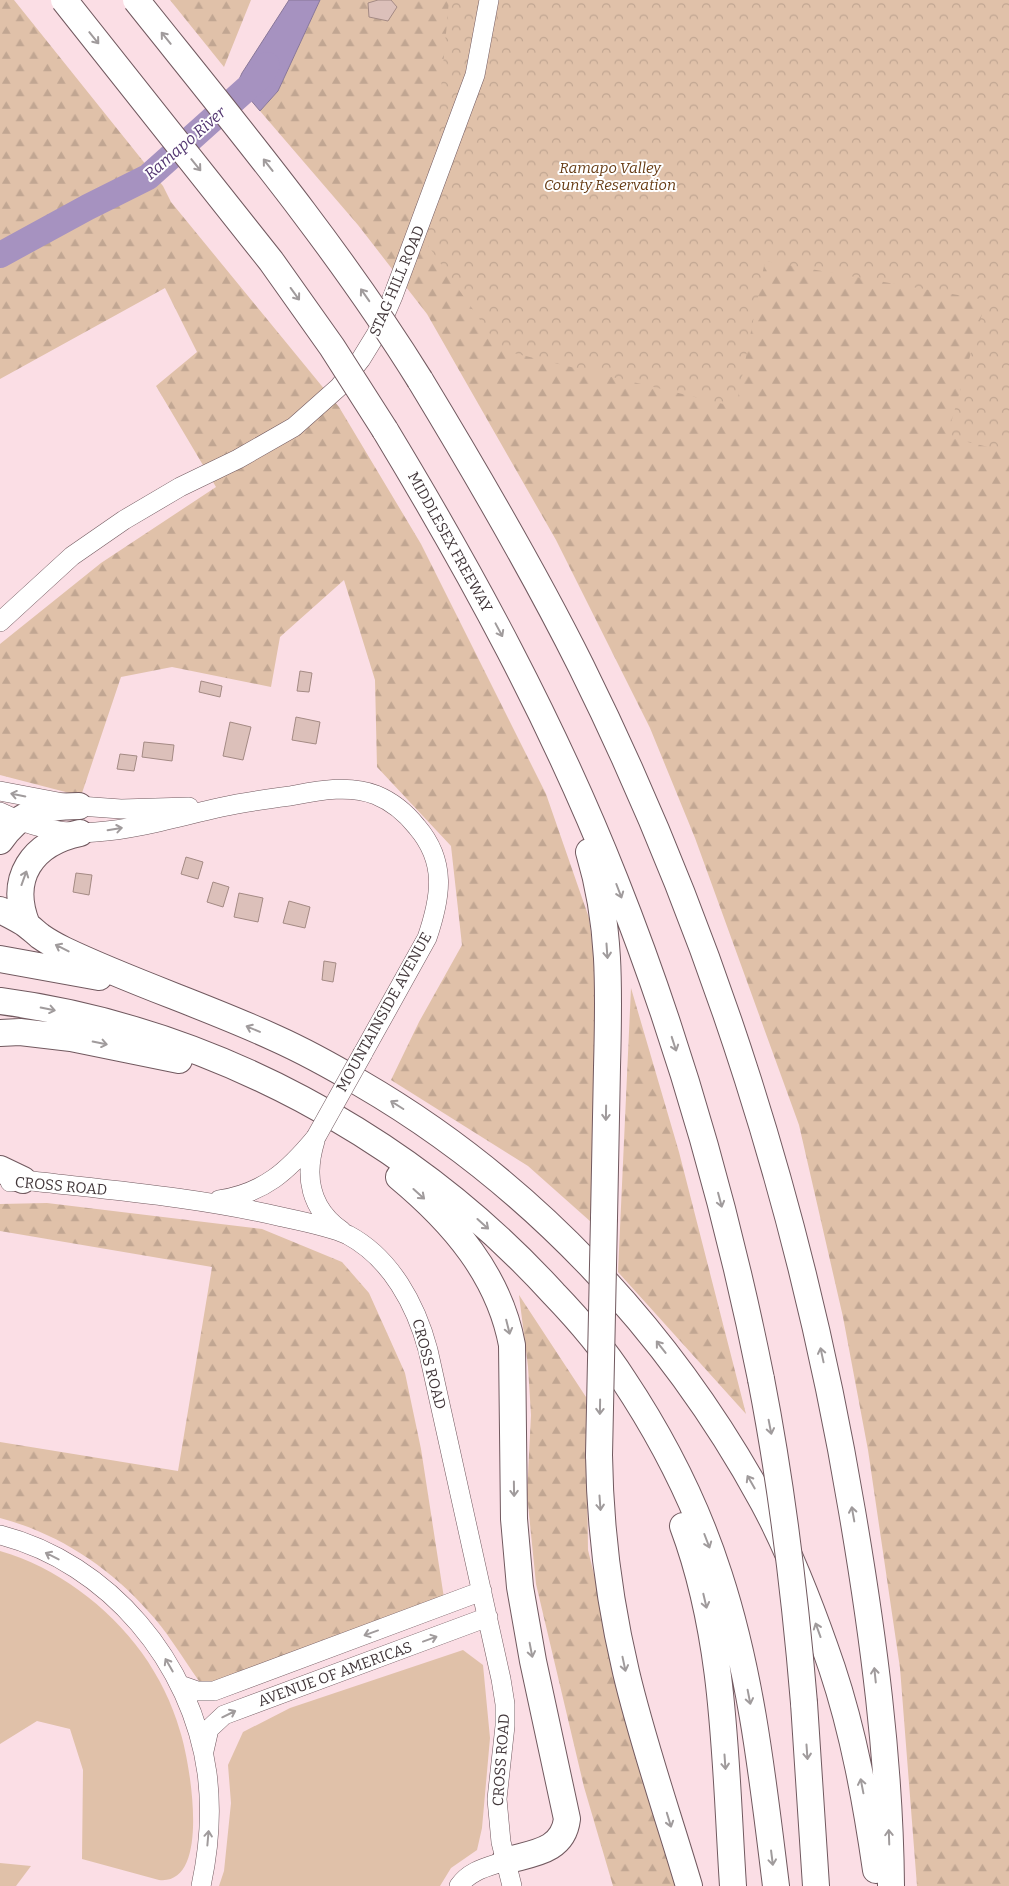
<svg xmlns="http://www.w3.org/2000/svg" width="1009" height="1886" font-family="Bitter,serif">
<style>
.green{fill:#e0c1a9}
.forest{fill:url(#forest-firs)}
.park{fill:url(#park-crowns)}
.water{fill:#a692c0;stroke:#887798}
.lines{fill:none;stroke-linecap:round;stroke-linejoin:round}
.river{stroke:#a692c0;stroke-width:26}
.building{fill:#dcc0ba;stroke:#a48a84}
.minor-casing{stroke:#71595f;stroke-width:20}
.highway-casing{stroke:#71595f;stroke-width:28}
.minor{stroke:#fff;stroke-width:19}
.highway{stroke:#fff;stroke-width:26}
.minor-bridge-casing{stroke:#71595f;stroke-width:20;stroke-linecap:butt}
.highway-bridge-casing{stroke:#71595f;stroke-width:28;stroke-linecap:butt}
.minor-bridge{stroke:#fff;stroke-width:19}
.highway-bridge{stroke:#fff;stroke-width:26}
.oneway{stroke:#a09b9c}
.labels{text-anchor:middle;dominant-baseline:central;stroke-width:4;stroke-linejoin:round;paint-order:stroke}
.park-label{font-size:15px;font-style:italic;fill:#673c14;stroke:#fff}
.street-label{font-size:15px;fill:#42373a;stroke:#fff}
.water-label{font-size:16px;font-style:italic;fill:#533671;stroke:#fff}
</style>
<defs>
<pattern id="forest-firs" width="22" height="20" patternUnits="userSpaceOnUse" patternTransform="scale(1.25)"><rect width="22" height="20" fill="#e0c1a9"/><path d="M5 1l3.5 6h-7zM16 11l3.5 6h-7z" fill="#c1a692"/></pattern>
<pattern id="park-crowns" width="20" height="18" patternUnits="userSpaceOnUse" patternTransform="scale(1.25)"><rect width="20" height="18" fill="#e0c1a9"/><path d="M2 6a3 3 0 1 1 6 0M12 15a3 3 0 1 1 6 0" fill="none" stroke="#c1a692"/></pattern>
</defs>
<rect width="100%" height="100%" fill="#fbdee5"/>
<path class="green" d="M0 1551C56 1567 108 1606 142 1653 159 1677 172 1703 180 1731 189 1758 213 1886 159 1880L82 1859 83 1770 70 1729 37 1721 0 1744Z
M463 1650 483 1665 490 1738 482 1828 477 1850 451 1868 440 1886H219L224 1871 231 1803 228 1765 243 1732 290 1708Z
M0 1863 31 1866 16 1886H0Z"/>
<path class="forest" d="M0 0H14L163 186 171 202 339 407 421 544 546 794 589 918 599 997 591 1222 528 1166 391 1080 419 1022 462 945 451 846 377 767 375 680 344 580 280 637 271 687 172 667 121 677 81 796 0 775V644L101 563 216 487 156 386 197 352 165 288 0 379Z
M170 0H251L224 67Z
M320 0H1009V1886H917L900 1668 868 1450 843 1317 799 1125 695 838 650 728 556 540 427 314 358 225 260 111 278 91Z
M631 988 679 1152 746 1414 618 1272Z
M47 1203 262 1229 342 1262 369 1293 405 1373 421 1449 444 1598 212 1684 199 1681C182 1657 167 1631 147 1610 108 1566 57 1533 0 1518V1442L178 1471 212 1267 0 1231V1204Z
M519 1295 586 1397 588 1550 646 1783 677 1886H613L584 1787 536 1584 527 1494 531 1415 528 1367Z"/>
<path class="park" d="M449 0H1009V452L947 437 986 300 765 261 736 407 501 350 427 244Z"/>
<path class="water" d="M289 0H320L278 91 260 111 237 84 242 73Z"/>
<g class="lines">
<path class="river" d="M0 255 88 207 148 177 262 75 267 65"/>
</g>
<path class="building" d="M378 0H391L397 7 388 21 369 17 368 3Z
M300 671 312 673 309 692 297 691Z
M201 681 222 686 220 697 199 692Z
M296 717 320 722 316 744 292 740Z
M230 722 251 727 243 760 223 756Z
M144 742 174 745 172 761 142 757Z
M120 754 137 756 134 771 117 769Z
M186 857 203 862 198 879 181 874Z
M76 873 92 875 89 895 73 892Z
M213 882 229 887 223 907 207 902Z
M239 893 263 898 258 922 234 917Z
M289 901 310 907 305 928 283 923Z
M324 961 336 963 333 982 322 980Z"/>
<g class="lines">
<defs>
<path id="minor" d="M0 622 72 556 124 520 180 487 238 459 294 427 339 387 361 359 377 333 393 296 475 75 489 0
M0 791 79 806 121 809 189 807
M0 812C29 826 63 835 96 832 139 829 180 816 222 807 244 802 267 799 290 796 317 791 349 784 376 795 393 802 406 813 417 827 447 862 441 897 427 938L363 1053
M315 1141C304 1177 310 1209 342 1231
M10 1182 23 1180C109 1190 197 1197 282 1217 301 1221 331 1227 348 1235 391 1258 416 1305 428 1350L501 1679 505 1704V1726L497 1799 501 1842 512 1886
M219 1200C264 1193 288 1171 316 1137
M0 1535C109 1563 192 1663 207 1773 212 1811 209 1849 201 1886
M180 1685 197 1691H214L482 1591
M204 1751 209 1729 224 1715 488 1617
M459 1886C470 1870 488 1867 505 1861"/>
<path id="highway" d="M420 380C477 474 532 568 581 666 713 932 803 1219 852 1511 873 1634 890 1761 891 1886
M385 430C472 574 553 723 615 880 679 1041 727 1209 761 1379
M0 841C22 809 43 807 79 806
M589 852C611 925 609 991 607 1067 606 1117 605 1168 604 1218
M0 910C8 914 16 918 24 923 30 927 35 932 40 936 47 941 56 946 64 950 133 983 206 1006 275 1038 304 1051 333 1067 360 1083 529 1181 670 1331 763 1502 791 1554 813 1612 832 1668 854 1734 866 1802 876 1870
M27 925C8 878 32 843 80 833
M0 959 99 977
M0 1001C210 1029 411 1137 554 1294 579 1320 603 1348 623 1379 663 1439 697 1506 719 1575 752 1676 763 1782 776 1886
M0 1033 20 1032 71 1038 179 1060
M0 1169 23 1180
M399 1177C453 1222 499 1275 512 1345L514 1519 520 1587 533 1661 567 1819C563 1852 532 1853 505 1861
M599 1455C600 1528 609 1600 626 1672 643 1744 668 1815 689 1886
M683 1526C726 1641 725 1765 733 1886
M804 1703 816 1886"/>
</defs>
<use href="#minor" class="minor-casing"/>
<use href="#highway" class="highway-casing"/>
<use href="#minor" class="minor"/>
<use href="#highway" class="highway"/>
<defs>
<path id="minor-bridge" d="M316 1137 363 1053"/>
<path id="highway-bridge" d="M64 0 271 261 332 347 385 430
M136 0C235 124 336 245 420 380
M761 1379C782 1487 795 1595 804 1703
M599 1455 604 1218"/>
</defs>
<use href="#minor-bridge" class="minor-bridge-casing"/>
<use href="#highway-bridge" class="highway-bridge-casing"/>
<use href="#minor-bridge" class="minor-bridge"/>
<use href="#highway-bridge" class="highway-bridge"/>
</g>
<defs><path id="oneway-shaft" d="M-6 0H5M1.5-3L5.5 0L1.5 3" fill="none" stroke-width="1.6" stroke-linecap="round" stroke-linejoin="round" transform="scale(1.25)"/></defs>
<g class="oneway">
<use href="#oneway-shaft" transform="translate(94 38) rotate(51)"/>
<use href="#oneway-shaft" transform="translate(166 38) rotate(-129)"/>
<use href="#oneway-shaft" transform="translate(196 165) rotate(51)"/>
<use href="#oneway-shaft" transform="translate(268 165) rotate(-128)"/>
<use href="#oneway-shaft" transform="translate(295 294) rotate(54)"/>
<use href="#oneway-shaft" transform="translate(365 295) rotate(-125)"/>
<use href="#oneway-shaft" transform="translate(499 630) rotate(62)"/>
<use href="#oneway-shaft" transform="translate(18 795) rotate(-169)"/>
<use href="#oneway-shaft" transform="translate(115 829) rotate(-9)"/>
<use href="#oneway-shaft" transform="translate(24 878) rotate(-70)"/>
<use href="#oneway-shaft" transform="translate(619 891) rotate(69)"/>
<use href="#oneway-shaft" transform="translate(62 948) rotate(-153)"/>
<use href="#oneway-shaft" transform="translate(607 951) rotate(86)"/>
<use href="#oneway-shaft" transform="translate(48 1009) rotate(11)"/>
<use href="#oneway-shaft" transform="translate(253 1029) rotate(-157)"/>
<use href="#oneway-shaft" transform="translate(100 1043) rotate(11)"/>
<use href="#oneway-shaft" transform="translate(674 1044) rotate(72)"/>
<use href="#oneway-shaft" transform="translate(397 1105) rotate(-148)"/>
<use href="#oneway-shaft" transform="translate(606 1113) rotate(91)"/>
<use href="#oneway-shaft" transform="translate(419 1194) rotate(42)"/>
<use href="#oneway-shaft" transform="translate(720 1200) rotate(75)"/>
<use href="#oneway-shaft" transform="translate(483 1224) rotate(42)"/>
<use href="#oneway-shaft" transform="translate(508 1327) rotate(76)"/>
<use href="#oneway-shaft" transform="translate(661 1347) rotate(-128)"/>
<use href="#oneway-shaft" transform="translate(822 1355) rotate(-102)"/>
<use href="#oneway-shaft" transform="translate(600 1407) rotate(91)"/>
<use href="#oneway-shaft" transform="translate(770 1427) rotate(79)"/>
<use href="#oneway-shaft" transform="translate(751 1482) rotate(-120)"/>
<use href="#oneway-shaft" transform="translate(514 1489) rotate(89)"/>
<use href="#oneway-shaft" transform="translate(600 1503) rotate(86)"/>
<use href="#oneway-shaft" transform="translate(853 1514) rotate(-100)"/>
<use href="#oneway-shaft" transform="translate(707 1541) rotate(69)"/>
<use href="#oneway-shaft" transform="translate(52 1556) rotate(-153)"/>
<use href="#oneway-shaft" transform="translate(705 1601) rotate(77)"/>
<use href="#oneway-shaft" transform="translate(818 1630) rotate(-110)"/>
<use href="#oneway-shaft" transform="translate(371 1633) rotate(160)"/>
<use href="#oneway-shaft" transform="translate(430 1639) rotate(-20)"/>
<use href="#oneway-shaft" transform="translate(531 1650) rotate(79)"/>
<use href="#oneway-shaft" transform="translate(624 1664) rotate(78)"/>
<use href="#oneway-shaft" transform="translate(169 1665) rotate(-120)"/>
<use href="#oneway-shaft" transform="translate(875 1675) rotate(-96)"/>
<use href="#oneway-shaft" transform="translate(749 1697) rotate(79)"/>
<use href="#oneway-shaft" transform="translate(229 1714) rotate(-26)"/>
<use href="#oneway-shaft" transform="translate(807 1752) rotate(86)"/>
<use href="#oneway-shaft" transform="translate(725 1762) rotate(86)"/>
<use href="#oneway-shaft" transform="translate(862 1786) rotate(-101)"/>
<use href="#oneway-shaft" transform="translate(669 1820) rotate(73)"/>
<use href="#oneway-shaft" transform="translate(889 1837) rotate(-92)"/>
<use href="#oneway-shaft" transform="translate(208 1838) rotate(-85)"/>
<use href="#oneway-shaft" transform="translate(772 1858) rotate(83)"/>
</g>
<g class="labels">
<g class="park-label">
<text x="610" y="168">Ramapo Valley<tspan x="610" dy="17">County Reservation</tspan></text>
</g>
<g class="street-label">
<text transform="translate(397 281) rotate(-67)">STAG HILL ROAD</text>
<text transform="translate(450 542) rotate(61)">MIDDLESEX FREEWAY</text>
<text transform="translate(384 1012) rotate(-61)">MOUNTAINSIDE AVENUE</text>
<text transform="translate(61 1186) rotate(5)">CROSS ROAD</text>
<text transform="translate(429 1364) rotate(75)">CROSS ROAD</text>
<text transform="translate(335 1674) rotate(-20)">AVENUE OF AMERICAS</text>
<text transform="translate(501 1760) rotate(-86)">CROSS ROAD</text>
</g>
<g class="water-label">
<text transform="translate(185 143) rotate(-41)">Ramapo River</text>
</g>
</g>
</svg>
